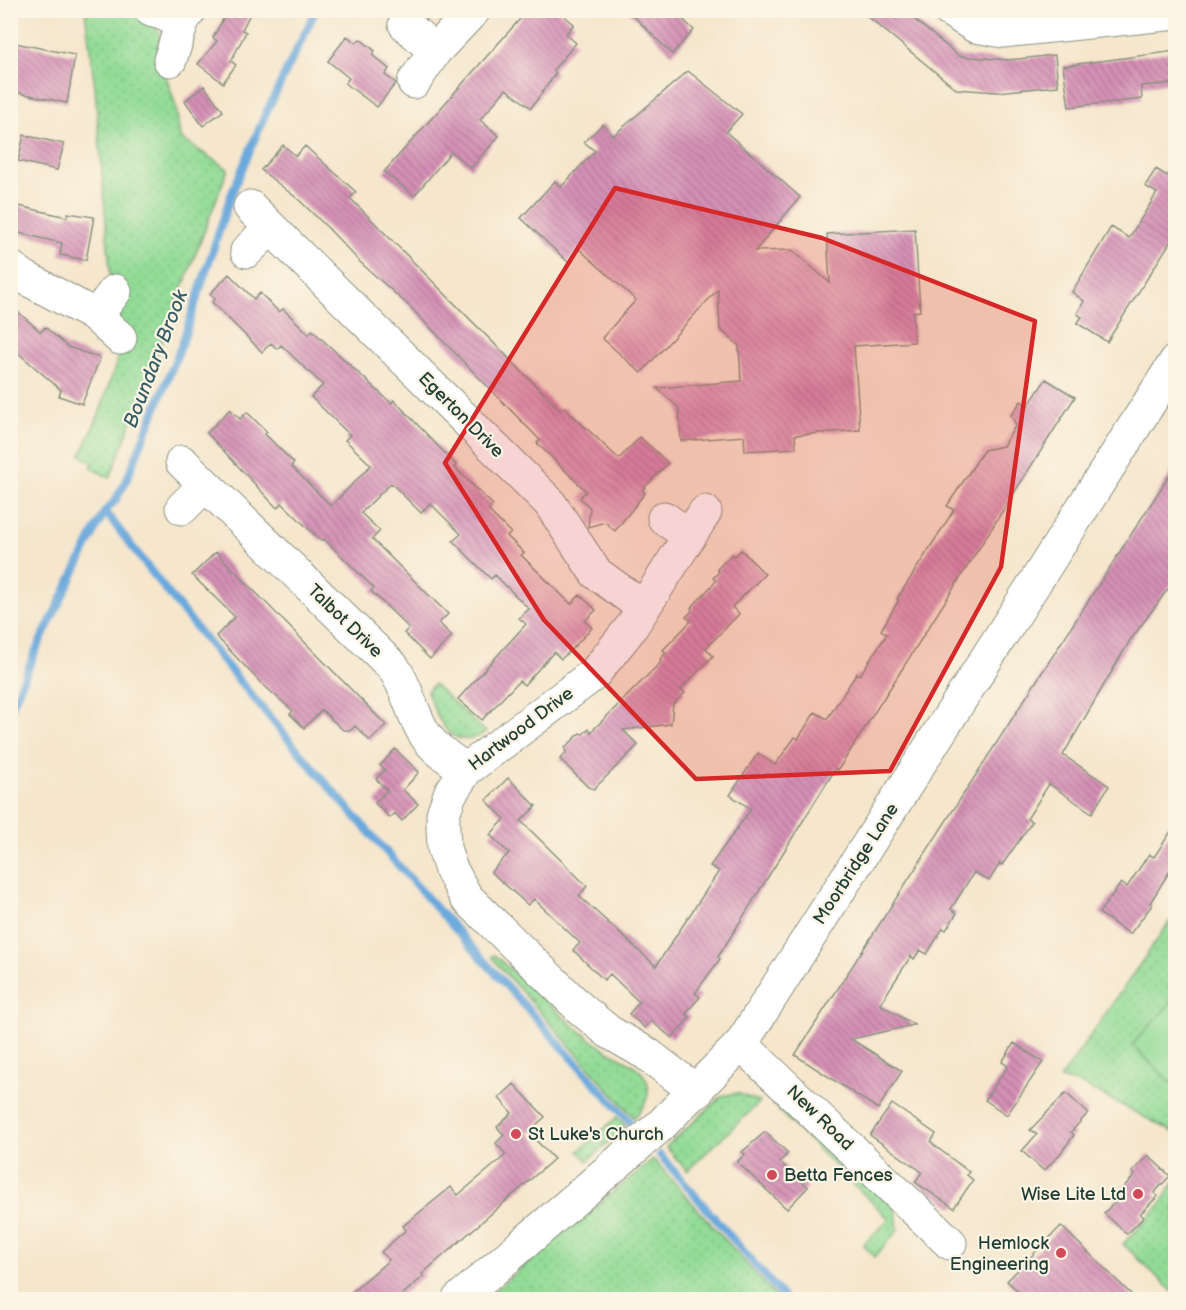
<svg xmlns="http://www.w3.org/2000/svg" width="1186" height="1310" font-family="'Balsamiq Sans',sans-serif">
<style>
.green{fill:url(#green-dots);stroke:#588c65;stroke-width:1.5}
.pitch{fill:#92db96;stroke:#588c65;stroke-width:1.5}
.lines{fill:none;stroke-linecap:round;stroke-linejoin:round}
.stream{stroke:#6aa9dc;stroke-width:8}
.building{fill:url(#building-back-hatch)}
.minor-casing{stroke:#8a9280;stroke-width:35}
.minor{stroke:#fff;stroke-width:33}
.marked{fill:#d62828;fill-opacity:0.2;stroke:#d62828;stroke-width:4.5;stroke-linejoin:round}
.poi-dot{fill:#d1495b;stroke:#fcf5e5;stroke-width:2}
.labels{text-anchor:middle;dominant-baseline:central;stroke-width:4.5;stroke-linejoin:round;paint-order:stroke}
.street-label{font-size:18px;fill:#1f3d34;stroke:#fcf5e5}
.poi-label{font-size:18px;fill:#1f3d34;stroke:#fcf5e5;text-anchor:start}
.water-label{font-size:20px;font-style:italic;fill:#365d66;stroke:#fcf5e5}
</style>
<defs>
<pattern id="green-dots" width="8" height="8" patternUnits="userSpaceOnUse" patternTransform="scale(1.5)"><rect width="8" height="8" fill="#92db96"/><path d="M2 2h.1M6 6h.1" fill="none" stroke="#7dbd82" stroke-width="1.8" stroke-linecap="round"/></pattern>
<pattern id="building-back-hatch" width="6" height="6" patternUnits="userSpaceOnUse" patternTransform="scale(1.5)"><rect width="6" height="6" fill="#d590b6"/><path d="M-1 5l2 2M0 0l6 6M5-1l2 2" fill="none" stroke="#ac7795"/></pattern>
</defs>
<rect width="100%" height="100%" fill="#fcf5e5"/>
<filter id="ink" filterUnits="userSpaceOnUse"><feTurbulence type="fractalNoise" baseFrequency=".0167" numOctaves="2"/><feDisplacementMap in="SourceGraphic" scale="12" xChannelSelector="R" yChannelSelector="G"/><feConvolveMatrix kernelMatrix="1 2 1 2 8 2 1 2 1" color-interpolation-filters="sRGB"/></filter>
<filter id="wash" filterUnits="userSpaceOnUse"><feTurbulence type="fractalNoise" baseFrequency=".008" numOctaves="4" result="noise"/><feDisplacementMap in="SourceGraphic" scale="24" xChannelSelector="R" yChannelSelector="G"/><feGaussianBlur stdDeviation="1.35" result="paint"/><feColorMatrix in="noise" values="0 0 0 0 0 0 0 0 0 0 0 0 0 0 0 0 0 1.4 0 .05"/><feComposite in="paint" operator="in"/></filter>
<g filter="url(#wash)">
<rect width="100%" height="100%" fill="#f5e6cc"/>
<path class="green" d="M85 11H148L160 34 158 51 176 107 180 138 228 169 110 478 91 468 93 463 81 455 99 414 120 352 118 316 124 292 111 283 95 88Z
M434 684 486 732C451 756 436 717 427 691Z
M1175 914V1133L1083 1085 1060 1079Z
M494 955C530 986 564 1021 603 1048 617 1057 640 1064 647 1081 652 1096 644 1108 634 1118L491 957Z
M737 1093 760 1102 687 1171 666 1147 722 1096Z
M782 1106H787L896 1210 898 1230 875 1257 863 1245 889 1219 778 1110Z
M617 1117 626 1126 588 1161 579 1151Z
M653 1159 778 1299H484Z
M1175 1181V1294L1123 1244 1160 1205Z"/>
<path class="pitch" d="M1175 998V1086L1132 1045Z"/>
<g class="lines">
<path class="stream" d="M105 511C266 726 449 922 629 1121
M10 711 36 650 105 511 115 501 126 481 182 344 231 195 265 115 316 10
M660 1155 786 1300"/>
</g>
<g id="blocks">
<path class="building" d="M228 10H252L242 30 246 32 231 61 236 65 223 83 198 64 217 41 213 38Z
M528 10H557L574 24 566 34 576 43 553 70 556 73 531 108 506 89 480 120 499 136 471 168 451 152 414 196 384 172Z
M627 10H673L694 30 672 54Z
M860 10H903L959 56 1009 60 1055 55 1058 86 997 92 956 89Z
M347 36 356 43 360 39 375 51 372 55 389 69 385 75 396 83 377 107 345 83 349 78 328 61Z
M10 42 75 55 67 103 10 91Z
M1176 51V83L1141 86 1142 99 1069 107 1063 66Z
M688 71 742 114 726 132 800 197 755 251 792 250 830 283 827 234 915 229 920 311 913 312 914 342 854 346 860 430 795 435 796 448 745 451 744 436 681 441 679 408 657 388 741 381 739 346 720 329 718 289 641 373 602 338 636 300 579 249 568 262 521 218 555 181 561 187 595 151 584 142 603 124 613 136Z
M204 86 223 111 203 126 185 101Z
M24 135 64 144 57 170 18 161Z
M283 145 296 156 305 146 356 192 350 198 560 410 564 407 619 459 640 437 668 463 642 490 645 493 615 531 605 522 588 527 590 508 580 498 586 491 537 443 540 440 410 307 360 262 328 228 299 200 261 170Z
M1176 163V233L1107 342 1077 323 1082 317 1077 314 1084 301 1072 292 1111 227 1129 238 1157 193 1145 186 1156 169 1167 176Z
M10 204 67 217 68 213 94 217 86 260 60 255 62 243 10 231Z
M229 274 254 299 260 293 279 312 283 309 309 334 312 330 391 403 394 400 456 465 454 467 493 505 488 510 511 533 507 536 524 553 521 555 571 604 580 595 596 610 585 621 592 628 568 653 561 659 554 652 524 685 519 681 482 720 458 699 526 624 519 618 529 609 495 575 491 579 453 541 461 534 430 503 421 513 391 483 361 513 380 531 372 539 448 614 439 623 452 636 430 659 404 633 409 628 371 591 374 588 324 539 321 541 282 503 277 508 207 433 230 409 240 419 247 412 267 432 265 434 294 463 291 466 331 506 371 465 345 440 350 435 311 397 323 385 281 345 277 349 271 343 262 352 212 302 215 299 210 294Z
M10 305 41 332 45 327 68 347 100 358 82 404 59 396 61 390 10 346Z
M1046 379 1075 397 838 770 836 768 718 957 720 959 695 993 700 997 686 1013 690 1017 672 1038 651 1021 645 1028 629 1014 639 1002 610 974 604 980 573 950 580 943 534 899 528 905 491 872 509 853 490 835 505 819 486 800 508 778 536 806 521 821 587 886 579 896 656 966 719 871 710 866 751 809 730 795 758 753 775 765 795 737 798 739 815 712 827 719 857 673 860 675 887 634 881 630 899 600 897 599 954 510 947 506 984 450 1003 446 1016 425 1011 415 1021 401 1028 406Z
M1176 465V578L1129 642 1063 755 1109 786 1092 813 1049 784 1027 819 1032 822 1002 865 1000 863 989 881 974 872 951 909 957 913 946 930 943 928 927 954 920 950 914 959 911 956 880 1004 914 1025 851 1039 902 1071 878 1109 795 1055Z
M741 550 765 574 732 607 739 614 706 648 713 656 681 689 685 693 673 704 671 724 623 730 638 745 594 789 588 787 560 759 566 753 565 748 580 733 583 734 589 729 591 732 662 661 660 659 666 653 663 650 691 621 686 617 692 611 691 608 716 581 713 578 719 572 717 569 732 554 735 556Z
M216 552 386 725 370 741 355 726 351 730H343L322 710 304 728 290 714 293 711 260 682 216 636 235 617 192 575Z
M395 749 419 772 403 790 418 804 402 821 395 813 390 818 375 803 387 790 376 779 385 770 380 766Z
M1176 824V861L1150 903 1152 905 1130 934 1099 913 1121 883 1127 887 1149 854 1154 857Z
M1014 1043 1043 1062 1007 1115 985 1100 1008 1066 1002 1062Z
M514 1084 545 1117 528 1132 554 1159 422 1274 424 1276 397 1299H344L389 1260 381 1252 406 1230 403 1226 451 1187 458 1195 506 1155 496 1143 504 1135 497 1127 512 1113 499 1098Z
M1066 1093 1088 1113 1071 1132 1074 1135 1060 1154 1044 1171 1022 1151 1037 1134 1030 1130Z
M892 1104 936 1134 931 1142 935 1146 969 1172 967 1175 973 1180 954 1208 915 1182 922 1172 870 1135Z
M765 1132 788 1153 780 1162 808 1187 787 1209 737 1162 745 1154 742 1152Z
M1148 1155 1170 1176 1154 1193 1158 1196 1140 1214 1144 1217 1127 1234 1104 1213 1121 1196 1118 1193 1135 1175 1132 1172Z
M1061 1226 1136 1299H1026L1007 1281Z"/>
</g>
</g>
<g filter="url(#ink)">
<use href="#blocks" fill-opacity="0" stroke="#8a9280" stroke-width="1.5"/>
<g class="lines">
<defs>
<path id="minor" d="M151 10 183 20 190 10
M949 10 975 26 1003 31 1176 13
M405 24 435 51
M170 60 183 20
M414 82 435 51 474 10
M250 207 549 502 596 573 643 607
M247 251 270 228
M10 267 24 277 96 316 120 338
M96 316 115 291
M182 462 393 667C409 690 412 716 426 736 435 750 452 760 466 770
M182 508 205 485
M664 518 689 536
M741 1044 950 1243
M697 1092 647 1054 609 1032 581 1009 466 897 450 867 444 848 443 828V814L450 794 466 770 594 674 630 629 705 512
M458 1300 661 1125 741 1044 1176 361"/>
</defs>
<use href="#minor" class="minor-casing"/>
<use href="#minor" class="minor"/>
</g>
</g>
<path class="marked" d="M615 188 822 238 1035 321 1001 567 890 771 696 779 544 620 445 463Z"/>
<g class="poi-dot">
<circle cx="516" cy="1134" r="6"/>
<circle cx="772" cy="1175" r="6"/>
<circle cx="1138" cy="1194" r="6"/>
<circle cx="1061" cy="1253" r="6"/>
</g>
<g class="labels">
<g class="street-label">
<text transform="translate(461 415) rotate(45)">Egerton Drive</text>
<text transform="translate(345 621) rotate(44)">Talbot Drive</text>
<text transform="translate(521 729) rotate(-37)">Hartwood Drive</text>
<text transform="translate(856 864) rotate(-57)">Moorbridge Lane</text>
<text transform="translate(820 1118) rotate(44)">New Road</text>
</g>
<g class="poi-label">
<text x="528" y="1134">St Luke's Church</text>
<text x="784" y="1175">Betta Fences</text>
<text x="1126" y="1194" text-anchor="end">Wise Lite Ltd</text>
<text x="1049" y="1243" text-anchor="end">Hemlock<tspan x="1049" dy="21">Engineering</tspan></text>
</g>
<g class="water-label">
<text transform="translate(156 359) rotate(-69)">Boundary Brook</text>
</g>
</g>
<rect width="1186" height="1310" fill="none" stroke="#fcf5e5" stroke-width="36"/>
</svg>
